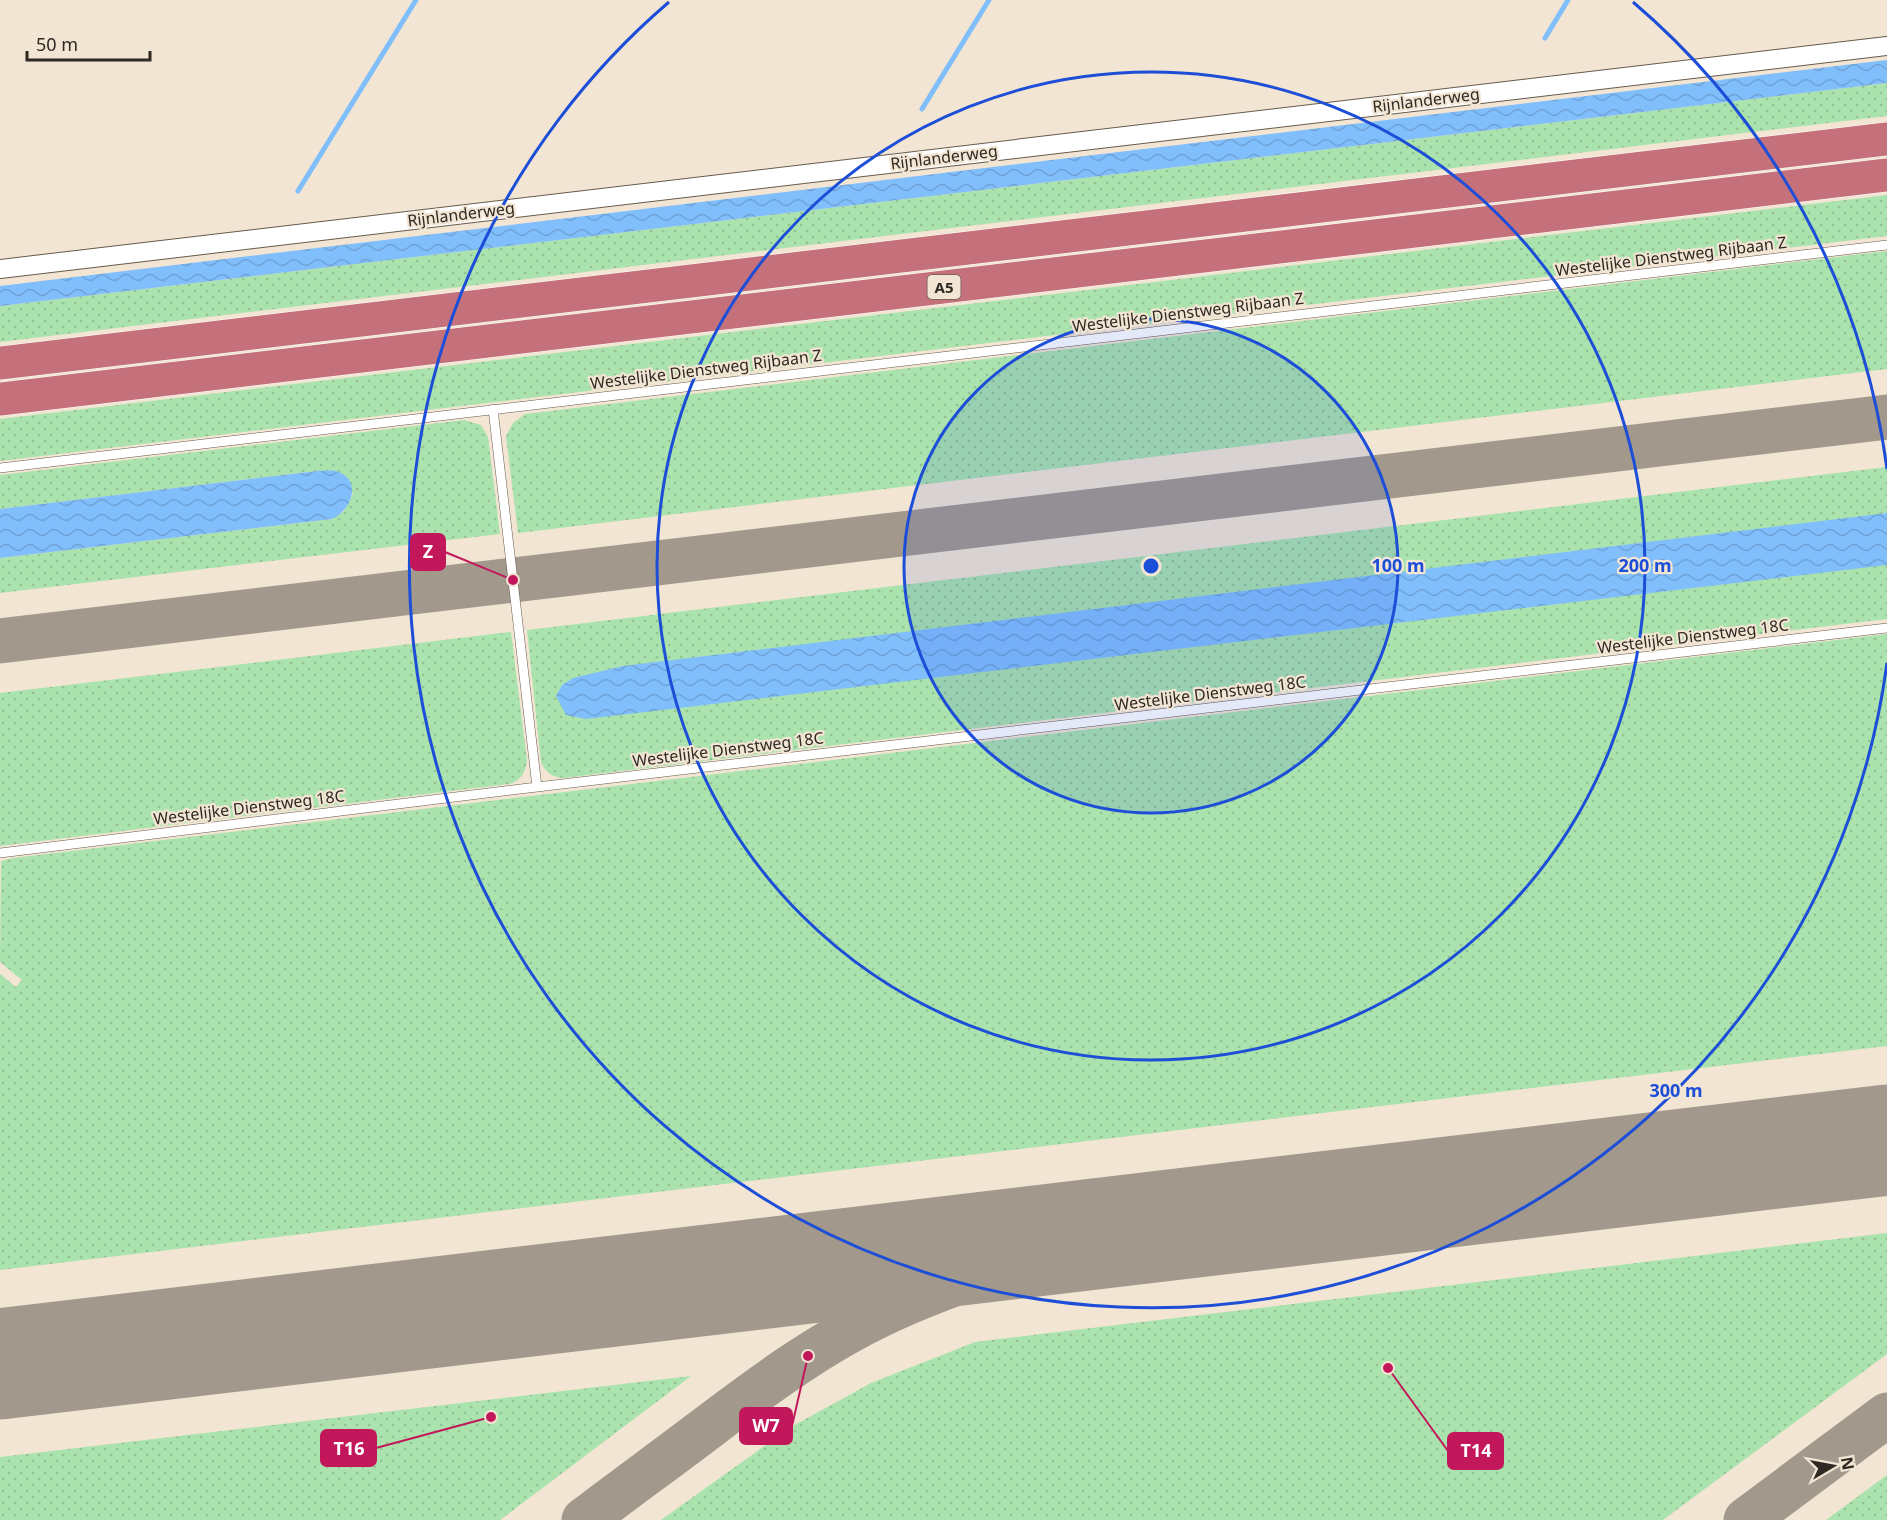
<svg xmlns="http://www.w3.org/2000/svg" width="1887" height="1520" font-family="'Noto Sans',sans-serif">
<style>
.grass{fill:url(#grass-dots)}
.water{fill:url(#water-waves)}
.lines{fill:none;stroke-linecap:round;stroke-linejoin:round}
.stream{stroke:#80befc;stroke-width:5}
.taxiway{stroke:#a2998c;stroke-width:45}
.runway{stroke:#a2998c;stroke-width:111}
.service-casing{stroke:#665b4c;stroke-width:10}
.minor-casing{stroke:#665b4c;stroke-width:20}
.motorway-casing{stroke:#fff;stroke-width:34}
.service{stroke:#fff;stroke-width:9}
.minor{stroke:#fff;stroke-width:18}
.motorway{stroke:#c5717b;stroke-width:33}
.ring{fill:none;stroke:#1d4ed8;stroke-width:3}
.labels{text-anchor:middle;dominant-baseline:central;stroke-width:4.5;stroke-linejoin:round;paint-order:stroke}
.shield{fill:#f2e5d3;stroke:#696157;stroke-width:1.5}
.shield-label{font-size:15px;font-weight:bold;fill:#2e2922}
.street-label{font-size:16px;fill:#2e2922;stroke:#f2e5d3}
.centre{fill:#1d4ed8;stroke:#f2e5d3;stroke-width:3}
.ring-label{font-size:18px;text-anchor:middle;font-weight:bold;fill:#1d4ed8;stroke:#f2e5d3;stroke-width:4.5;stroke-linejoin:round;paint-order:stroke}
.leader{fill:none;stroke:#c2185b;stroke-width:2}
.callout-dot{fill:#c2185b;stroke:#f2e5d3;stroke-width:2}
.callout{fill:#c2185b;stroke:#c2185b;stroke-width:2}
.callout-label{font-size:18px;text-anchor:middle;font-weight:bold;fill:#fff}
</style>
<defs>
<pattern id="grass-dots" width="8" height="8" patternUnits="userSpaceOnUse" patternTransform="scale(1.5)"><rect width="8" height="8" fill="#aae3ad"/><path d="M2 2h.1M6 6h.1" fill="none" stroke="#93c395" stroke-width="1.8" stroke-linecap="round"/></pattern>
<pattern id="water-waves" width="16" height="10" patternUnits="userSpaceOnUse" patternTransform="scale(1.5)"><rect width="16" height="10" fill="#80befc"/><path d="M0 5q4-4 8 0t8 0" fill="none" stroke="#6fa3d8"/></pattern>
</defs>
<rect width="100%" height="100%" fill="#f2e5d3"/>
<path class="grass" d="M1887 83V116L0 342V306Z
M1887 195V236L0 461V419Z
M1887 251V369L518 533 506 436 513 423 525 414Z
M464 420 481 425 488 437 500 534 0 593V558L332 519 344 511 353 494 338 471H317L0 509V475Z
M1887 467V619L563 778C552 777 545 772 541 762L527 630Z
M511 632 527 761C525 773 521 781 509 784L0 846V693Z
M1887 634V1046L0 1270V974L16 987 22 980 0 962 1 861 13 858Z
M1887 1233V1354L1663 1520H661L791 1427 871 1383 975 1342Z
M691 1376 500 1520H0V1457Z
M1887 1475V1520H1826Z"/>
<path class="water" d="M1887 60V83L0 306V286Z
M317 471C325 471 334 469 341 473 362 484 350 511 332 519L0 558V509Z
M1887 513V565L586 719 566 715 556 696 562 685 573 678 623 666Z"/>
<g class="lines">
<path class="stream" d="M1545 38 1568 0
M922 109 989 0
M298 191 416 0"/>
<path class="taxiway" d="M0 641 1887 417
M584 1520C626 1488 669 1457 711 1425 765 1384 821 1343 882 1314 963 1276 1049 1252 1135 1229
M1746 1520 1887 1415"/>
<path class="runway" d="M0 1364 1887 1140"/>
<defs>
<path id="service" d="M493 409 537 787 1887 628
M0 468 1887 245
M0 853 537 787"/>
<path id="minor" d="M0 269 1887 46"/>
<path id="motorway" d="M0 363 1887 139
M0 399 1887 175"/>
</defs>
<use href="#service" class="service-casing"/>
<use href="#minor" class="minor-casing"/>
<use href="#motorway" class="motorway-casing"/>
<use href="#service" class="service"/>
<use href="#minor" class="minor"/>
<use href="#motorway" class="motorway"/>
</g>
<circle cx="1151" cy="566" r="247" fill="#1d4ed8" fill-opacity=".12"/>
<g class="ring">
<circle cx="1151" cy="566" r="247"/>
<circle cx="1151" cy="566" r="494"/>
<path d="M1887 663A742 742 0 1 1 669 2M1633 2A742 742 0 0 1 1887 469"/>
</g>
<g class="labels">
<rect class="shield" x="927.5" y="275" width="33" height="24" rx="4.5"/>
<g class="shield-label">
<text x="944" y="287">A5</text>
</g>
<g class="street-label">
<text transform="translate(1426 100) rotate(-7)">Rijnlanderweg</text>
<text transform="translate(944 157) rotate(-7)">Rijnlanderweg</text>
<text transform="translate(461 214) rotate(-7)">Rijnlanderweg</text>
<text transform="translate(1671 256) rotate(-7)">Westelijke Dienstweg Rijbaan Z</text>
<text transform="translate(1188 312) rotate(-7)">Westelijke Dienstweg Rijbaan Z</text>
<text transform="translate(706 369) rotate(-7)">Westelijke Dienstweg Rijbaan Z</text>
<text transform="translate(1693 636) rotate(-7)">Westelijke Dienstweg 18C</text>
<text transform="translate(1210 693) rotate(-7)">Westelijke Dienstweg 18C</text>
<text transform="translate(728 749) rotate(-7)">Westelijke Dienstweg 18C</text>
<text transform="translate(249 807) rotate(-7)">Westelijke Dienstweg 18C</text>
</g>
</g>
<circle cx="1151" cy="566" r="9" class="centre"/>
<g class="ring-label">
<text x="1398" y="572">100 m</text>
<text x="1645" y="572">200 m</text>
<text x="1676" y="1097">300 m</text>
</g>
<path class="leader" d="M513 580L445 552M808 1356L792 1426M491 1417L376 1448M1388 1368L1448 1451"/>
<g class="callout-dot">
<circle cx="513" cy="580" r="6"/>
<circle cx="808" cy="1356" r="6"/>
<circle cx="491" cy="1417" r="6"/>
<circle cx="1388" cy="1368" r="6"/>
</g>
<g class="callout">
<rect x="411" y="534" width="34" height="36" rx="6"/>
<rect x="740" y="1408" width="52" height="36" rx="6"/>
<rect x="321" y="1430" width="55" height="36" rx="6"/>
<rect x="1448" y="1433" width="55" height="36" rx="6"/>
</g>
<g class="callout-label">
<text x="428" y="558">Z</text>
<text x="766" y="1432">W7</text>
<text x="349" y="1455">T16</text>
<text x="1476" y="1457">T14</text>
</g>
<g transform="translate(1833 1466) rotate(80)" stroke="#f2e5d3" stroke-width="4.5" paint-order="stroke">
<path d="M0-4.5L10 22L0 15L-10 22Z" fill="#2e2922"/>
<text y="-9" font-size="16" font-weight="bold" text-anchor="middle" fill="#2e2922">N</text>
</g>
<path d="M27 51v9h123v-9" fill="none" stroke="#2e2922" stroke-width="3"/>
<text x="36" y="51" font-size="18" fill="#2e2922" stroke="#f2e5d3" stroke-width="4.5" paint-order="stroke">50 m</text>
</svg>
